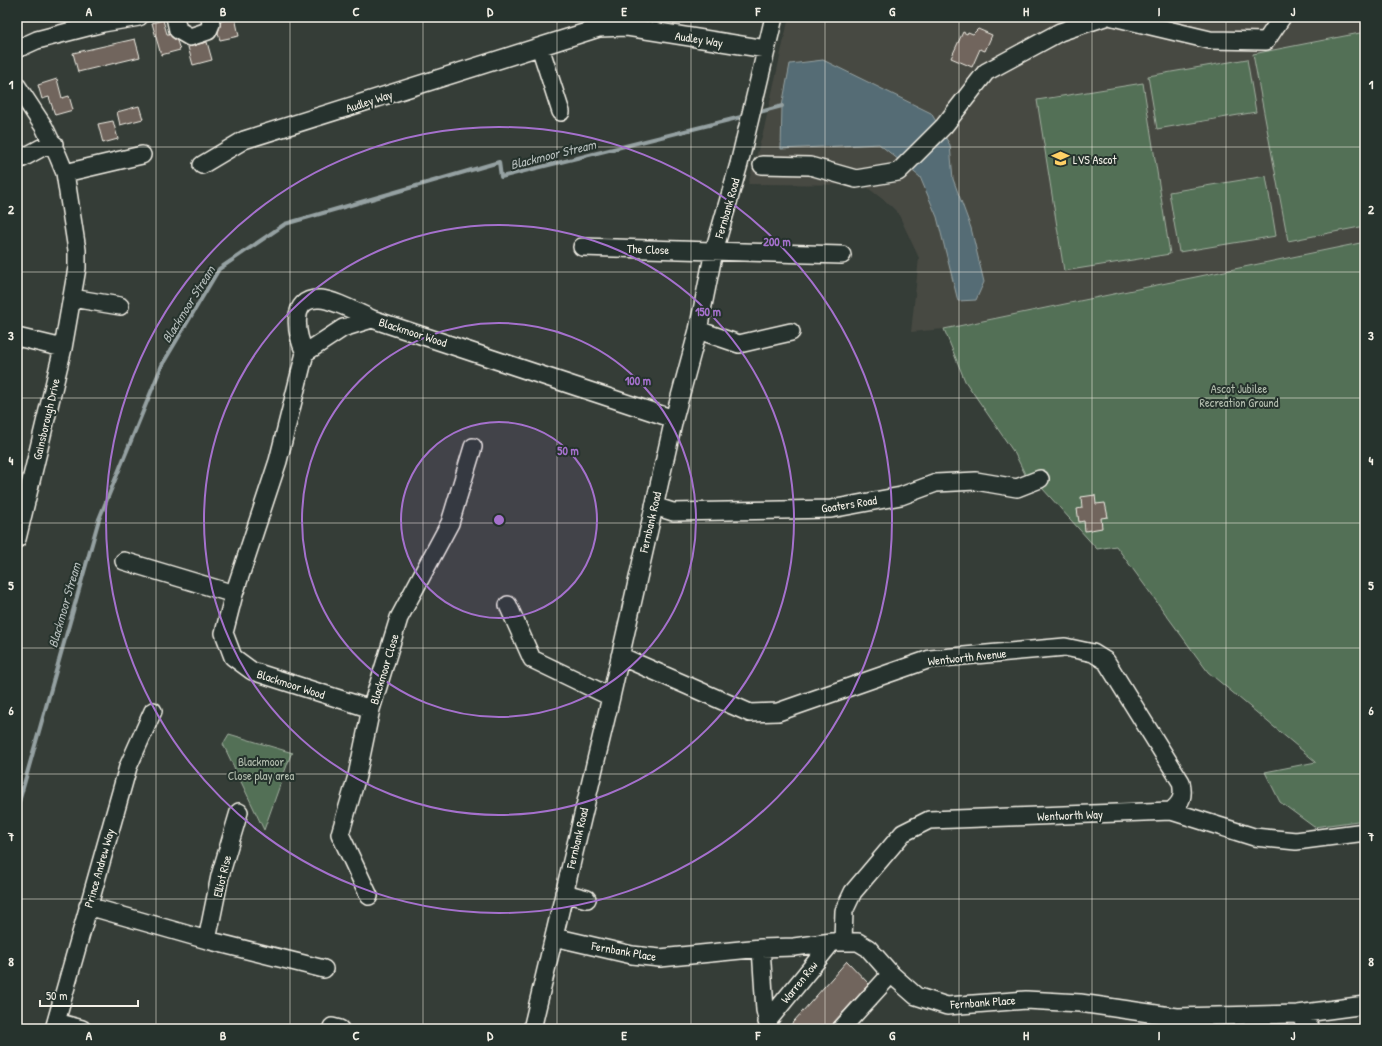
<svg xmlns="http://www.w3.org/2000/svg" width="1382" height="1046" font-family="'Patrick Hand',sans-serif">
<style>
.built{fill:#474942}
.green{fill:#526f57;stroke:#a3b0a0}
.water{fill:#556c74;stroke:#95a1a2}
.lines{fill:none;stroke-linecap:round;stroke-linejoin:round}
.stream{stroke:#95a1a2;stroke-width:4}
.building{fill:#71655d;stroke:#f4f1e8}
.minor-casing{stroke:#f4f1e8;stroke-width:20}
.minor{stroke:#26332d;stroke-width:17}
.grid{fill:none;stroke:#f4f1e8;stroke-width:1;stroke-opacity:0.55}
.ring{fill:none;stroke:#a571cd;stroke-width:2}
.labels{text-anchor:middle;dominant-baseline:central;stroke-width:4;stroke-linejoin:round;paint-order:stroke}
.street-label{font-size:12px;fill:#f4f1e8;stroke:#26332d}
.poi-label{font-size:12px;fill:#f4f1e8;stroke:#26332d;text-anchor:start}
.park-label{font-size:12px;fill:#b3bdae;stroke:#26332d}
.water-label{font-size:13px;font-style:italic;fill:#b4bcba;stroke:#26332d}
.centre{fill:#a571cd;stroke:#26332d;stroke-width:2}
.ring-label{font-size:12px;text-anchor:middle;font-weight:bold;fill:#a571cd;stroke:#26332d;stroke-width:4;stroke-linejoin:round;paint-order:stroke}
.neatline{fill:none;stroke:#f4f1e8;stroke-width:1.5}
.grid-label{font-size:13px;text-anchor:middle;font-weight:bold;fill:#f4f1e8}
</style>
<rect width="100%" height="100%" fill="#353d37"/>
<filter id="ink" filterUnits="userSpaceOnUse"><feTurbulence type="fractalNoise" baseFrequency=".025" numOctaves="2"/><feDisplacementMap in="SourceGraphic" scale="8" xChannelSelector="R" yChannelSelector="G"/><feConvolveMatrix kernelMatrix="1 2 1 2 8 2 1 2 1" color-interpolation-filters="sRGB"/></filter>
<g filter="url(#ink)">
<path class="built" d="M789 17H1365V242L944 329 911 332 919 258 898 213 889 204 864 185 748 184 763 133Z"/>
<path class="green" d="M1365 32V226L1288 241 1253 54Z
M1247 59 1256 112 1157 129 1148 76Z
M1143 83 1170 254 1064 271 1037 100Z
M1266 176 1276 236 1179 252 1169 192Z
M1365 242V820L1314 827 1280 802 1265 772 1316 762 1208 672 1116 546 1097 549 1042 488 1030 484 1015 454 965 381 944 329Z
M229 734 293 753 291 754 264 830 223 744Z"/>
<path class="water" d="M823 60 931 113 950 145 953 179 971 228 984 282 976 300 958 301 937 217 920 177 879 144 781 149 782 106 790 64Z"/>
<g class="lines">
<path class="stream" d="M756 113 782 106
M17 809 99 519 162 365 219 269 285 224 499 162 501 177 745 116"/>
</g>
<path class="building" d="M235 17 239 36 220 40 218 33 221 21Z
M163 20 167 34H169L177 41 180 50 161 55 152 23Z
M978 29 992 35 985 51 980 49 972 67 951 58 963 32 967 34 968 32 973 34Z
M135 39 140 57 78 72 73 53Z
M207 42 212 60 193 65 188 47Z
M57 79 62 98 69 96 73 110 55 115 49 97 42 99 38 85Z
M139 106 143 119 120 125 117 112Z
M113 121 118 139 103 143 98 124Z
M1095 495 1096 504 1105 503 1108 517 1101 518 1102 528 1085 531 1084 521 1079 522 1077 509 1082 508 1081 497Z
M847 961 869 984 834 1022 831 1029H787Z"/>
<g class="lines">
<defs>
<path id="minor" d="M175 17 178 30 190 37 208 31 211 24 210 17
M1113 17 1210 40 1266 41 1282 17
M540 47 561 112
M17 49 37 40 103 23 139 17
M17 86 44 127 58 156 65 173 77 250V268L63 348 17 539
M17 161 41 148 54 144
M202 165 244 140 599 28 627 27 766 49
M762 165 810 166 856 179 898 172 944 126 986 72 1060 32 1105 17
M65 173 142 155
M582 247 842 255
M72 298 120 306
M698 330 739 344 791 332
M17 337 63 348
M305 353C297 336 288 297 320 299 335 300 358 313 372 319
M654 506 673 512 831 509 901 496 936 483 976 481 1017 488 1040 479
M124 561 234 594
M508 605 532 659 611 697
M620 656 750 713 778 712 930 659 1065 647 1093 653 1106 661 1181 782C1184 796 1182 802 1171 811
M371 709 252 671 233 657 224 633 234 594 278 461 305 353 343 328 372 319 674 419
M564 893 587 899
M369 896 340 834 357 776 371 709 399 618 450 523 473 447
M88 906 207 940 324 969
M554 937 632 955 660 958 761 948 794 947 832 942H858L868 948 891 974 916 996 947 1006 1026 1000 1080 1003 1177 1017 1298 1014 1365 1005
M207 940 220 876 239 812
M843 941 844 911 853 892 903 833 929 820 1171 811 1254 837 1296 841 1365 832
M761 948 765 1010 769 1027
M1298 1014 1311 1029
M56 1022 82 1029
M767 1022 832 942
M332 1027 340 1029
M54 1029 128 767 153 711
M532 1029 611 697 674 419 698 330 714 251 739 164 774 17
M841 1029 891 974"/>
</defs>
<use href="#minor" class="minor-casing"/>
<use href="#minor" class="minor"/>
</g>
</g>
<path class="grid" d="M156 17V1029M290 17V1029M423 17V1029M557 17V1029M691 17V1029M825 17V1029M959 17V1029M1092 17V1029M1226 17V1029M17 147H1365M17 272H1365M17 398H1365M17 523H1365M17 648H1365M17 774H1365M17 899H1365"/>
<circle cx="499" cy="520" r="98" fill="#a571cd" fill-opacity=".12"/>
<g class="ring">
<circle cx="499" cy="520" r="98"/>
<circle cx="499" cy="520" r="197"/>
<circle cx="499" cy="520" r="295"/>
<circle cx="499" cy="520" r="393"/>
</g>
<defs>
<symbol id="school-bare" viewBox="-9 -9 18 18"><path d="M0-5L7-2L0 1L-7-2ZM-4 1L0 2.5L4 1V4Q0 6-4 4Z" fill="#ffd166" stroke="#26332d" stroke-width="2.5" paint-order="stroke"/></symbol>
</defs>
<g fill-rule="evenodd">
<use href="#school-bare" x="1048" y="146" width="25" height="25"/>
</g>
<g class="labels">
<g class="street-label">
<text transform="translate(699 39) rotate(9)">Audley Way</text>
<text transform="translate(369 101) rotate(-18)">Audley Way</text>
<text transform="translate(727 208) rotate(-74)">Fernbank Road</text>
<text transform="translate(648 249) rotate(2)">The Close</text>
<text transform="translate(413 332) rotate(18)">Blackmoor Wood</text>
<text transform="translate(46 419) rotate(-77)">Gainsborough Drive</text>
<text transform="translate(849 504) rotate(-9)">Goaters Road</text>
<text transform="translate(650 522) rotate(-77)">Fernbank Road</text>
<text transform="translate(967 657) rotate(-6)">Wentworth Avenue</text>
<text transform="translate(384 669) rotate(-73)">Blackmoor Close</text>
<text transform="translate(291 684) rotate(18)">Blackmoor Wood</text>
<text transform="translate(1070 815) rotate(-2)">Wentworth Way</text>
<text transform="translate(577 838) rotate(-77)">Fernbank Road</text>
<text transform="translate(99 868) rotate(-74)">Prince Andrew Way</text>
<text transform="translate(222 876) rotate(-76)">Elliot Rise</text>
<text transform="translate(624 951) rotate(10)">Fernbank Place</text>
<text transform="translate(799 982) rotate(-51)">Warren Row</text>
<text transform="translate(983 1002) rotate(-4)">Fernbank Place</text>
</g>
<g class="poi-label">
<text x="1073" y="159">LVS Ascot</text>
</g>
<g class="park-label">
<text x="1239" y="388">Ascot Jubilee<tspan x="1239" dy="14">Recreation Ground</tspan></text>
<text x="261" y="761">Blackmoor<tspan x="261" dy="14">Close play area</tspan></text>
</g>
<g class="water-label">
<text transform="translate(553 154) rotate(-14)">Blackmoor Stream</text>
<text transform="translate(188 304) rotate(-58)">Blackmoor Stream</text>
<text transform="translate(64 605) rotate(-74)">Blackmoor Stream</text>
</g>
</g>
<circle cx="499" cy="520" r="6" class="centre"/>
<g class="ring-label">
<text x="777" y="246">200 m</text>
<text x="708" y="316">150 m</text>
<text x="638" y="385">100 m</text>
<text x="568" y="455">50 m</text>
</g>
<rect width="1382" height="1046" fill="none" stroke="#26332d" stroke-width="44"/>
<path d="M40 1000v6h98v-6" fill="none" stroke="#f4f1e8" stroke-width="2"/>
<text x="46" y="1000" font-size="12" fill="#f4f1e8" stroke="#26332d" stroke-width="3" paint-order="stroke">50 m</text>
<rect x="22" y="22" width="1338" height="1002" class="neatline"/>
<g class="grid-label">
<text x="89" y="16">A</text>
<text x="223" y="16">B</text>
<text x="356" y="16">C</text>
<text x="490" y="16">D</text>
<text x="624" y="16">E</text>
<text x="758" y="16">F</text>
<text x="892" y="16">G</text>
<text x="1026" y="16">H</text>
<text x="1159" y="16">I</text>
<text x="1293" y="16">J</text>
<text x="11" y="89">1</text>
<text x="1371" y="89">1</text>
<text x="11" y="214">2</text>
<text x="1371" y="214">2</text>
<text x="11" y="340">3</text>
<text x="1371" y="340">3</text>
<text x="11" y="465">4</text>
<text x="1371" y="465">4</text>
<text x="11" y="590">5</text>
<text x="1371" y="590">5</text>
<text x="11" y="715">6</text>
<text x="1371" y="715">6</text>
<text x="11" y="841">7</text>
<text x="1371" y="841">7</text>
<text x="11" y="966">8</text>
<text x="1371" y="966">8</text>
<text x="89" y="1040">A</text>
<text x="223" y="1040">B</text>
<text x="356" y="1040">C</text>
<text x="490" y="1040">D</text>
<text x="624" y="1040">E</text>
<text x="758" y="1040">F</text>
<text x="892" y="1040">G</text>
<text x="1026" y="1040">H</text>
<text x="1159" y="1040">I</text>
<text x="1293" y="1040">J</text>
</g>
</svg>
